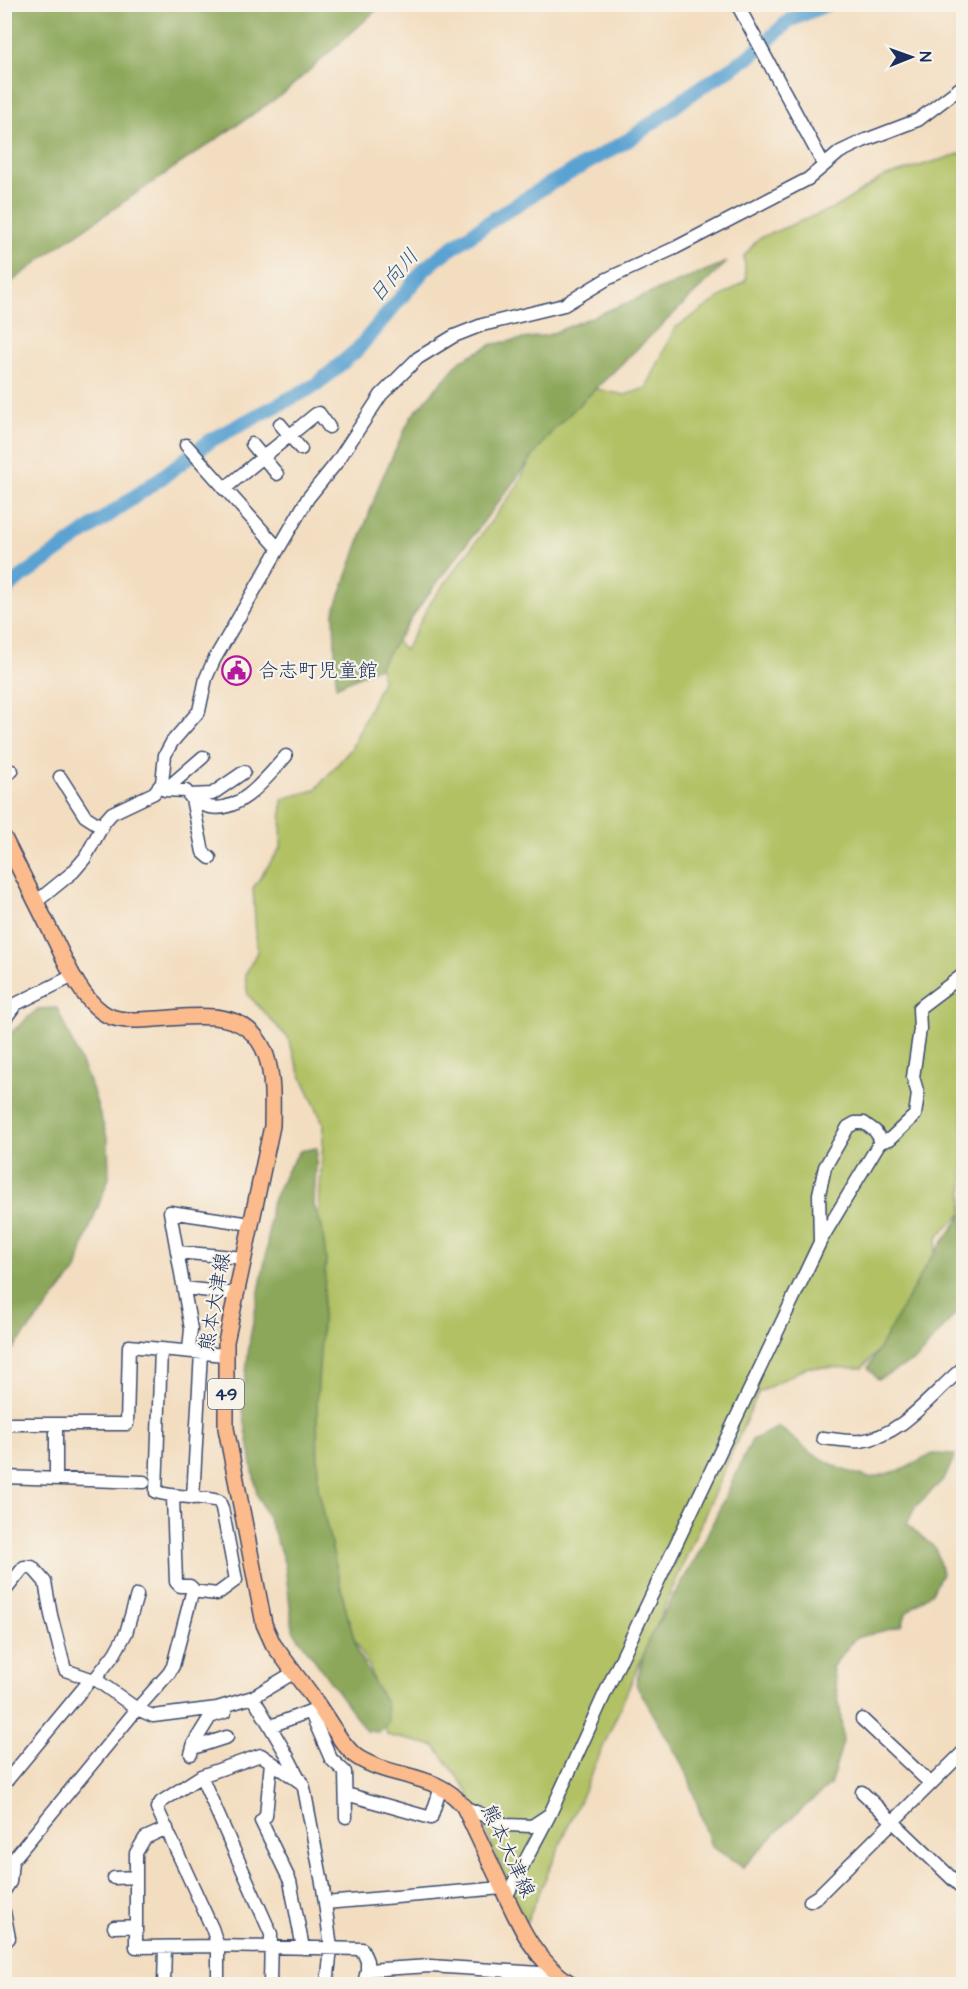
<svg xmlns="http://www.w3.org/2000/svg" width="968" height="1989" font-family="'Architects Daughter','Klee One',sans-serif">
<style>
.green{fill:#b1c164;stroke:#667861;stroke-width:1.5}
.forest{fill:#8ca75a;stroke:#546b5c;stroke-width:1.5}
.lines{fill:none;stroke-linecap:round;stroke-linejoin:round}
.river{stroke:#5aa2d1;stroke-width:15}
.minor-casing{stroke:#3b496d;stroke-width:15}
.major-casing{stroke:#3b496d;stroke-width:18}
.minor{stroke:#fff;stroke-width:12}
.major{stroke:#fbbb8c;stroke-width:15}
.labels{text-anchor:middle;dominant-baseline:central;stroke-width:4.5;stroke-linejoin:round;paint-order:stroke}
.shield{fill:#f7f3e8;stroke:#5d6a87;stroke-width:1.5}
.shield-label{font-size:18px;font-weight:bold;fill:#1b2f5e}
.poi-label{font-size:20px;fill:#1b2f5e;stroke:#f7f3e8;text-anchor:start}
.street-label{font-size:20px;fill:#1b2f5e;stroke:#f7f3e8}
.water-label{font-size:21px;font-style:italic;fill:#315786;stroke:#f7f3e8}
</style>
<rect width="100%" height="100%" fill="#f7f3e8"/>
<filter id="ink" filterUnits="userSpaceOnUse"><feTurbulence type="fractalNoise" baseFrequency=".0167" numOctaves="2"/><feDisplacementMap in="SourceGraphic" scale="12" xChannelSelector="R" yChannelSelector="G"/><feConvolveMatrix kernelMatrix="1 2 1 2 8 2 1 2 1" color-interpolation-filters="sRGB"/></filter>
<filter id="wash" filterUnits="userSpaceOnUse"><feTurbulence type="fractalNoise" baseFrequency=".008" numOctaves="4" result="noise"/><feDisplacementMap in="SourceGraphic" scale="24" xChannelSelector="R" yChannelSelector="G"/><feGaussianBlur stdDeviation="1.35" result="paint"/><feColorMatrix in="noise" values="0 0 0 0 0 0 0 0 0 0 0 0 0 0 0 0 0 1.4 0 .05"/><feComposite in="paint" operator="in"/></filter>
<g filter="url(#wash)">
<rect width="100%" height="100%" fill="#f3ddc0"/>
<path class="green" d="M963 153V1213L938 1236 926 1301 862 1368 807 1367 758 1393 526 1923 466 1788 435 1746 387 1735 369 1666 335 1604 302 1474 324 1125 300 1073 288 1038 248 995 245 975 257 952 253 888 281 847 282 799 315 790 351 749 382 681 377 637 389 633 405 650 431 602 518 485 557 403 587 387 625 395 646 388 675 328 746 280 744 256 759 238 838 206 883 177Z"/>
<path class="forest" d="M5 4H382V5L284 93 56 248 5 287Z
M727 262 553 430 424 600 379 667 336 687 334 612 380 483 411 417 461 360 493 344 548 335Z
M57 1008 92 1088 108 1140 109 1178 85 1240 77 1270 5 1359V1038L38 1009Z
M317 1148 314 1205 322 1227 326 1260 317 1398 318 1488 348 1618 358 1652 374 1683 386 1703 388 1723 379 1732 366 1731 293 1630 285 1565 274 1532 257 1494 242 1405 250 1338 266 1256 271 1205 286 1172 300 1151Z
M963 1214 964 1303 961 1307 917 1359 878 1379 868 1368 927 1264Z
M779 1427 811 1453 843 1470 870 1478 904 1469 933 1454 955 1455 945 1478 916 1506 907 1524 936 1549 942 1573 933 1591 906 1613 902 1626 855 1638 832 1667 840 1708 843 1742 830 1785 787 1822 743 1867 711 1846 687 1773 636 1684 647 1642 697 1556 752 1440Z"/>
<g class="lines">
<path class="river" d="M4 592 16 581 161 478 211 440 316 385 357 350 425 269 439 257 486 224 546 186 630 139 694 92 750 56 790 20 827 4"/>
</g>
</g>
<g filter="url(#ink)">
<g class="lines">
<defs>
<path id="minor" d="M737 4 824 165
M280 424 301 449
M252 444 277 474
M186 445 278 548
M224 489 316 414 319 413 329 427
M4 776 12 771
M60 777 85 816 102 827
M160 788 165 790 203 757
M165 790 186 791 192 799 203 852 210 858
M189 795 212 794 244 772
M192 799C198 802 204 806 210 807 240 814 269 775 286 756
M36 902 73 872 85 858 105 821 112 813 154 793 162 783 165 755 172 742 199 711 206 678 214 660 308 498 337 462 381 395 418 358 454 336 482 325 564 305 607 279 675 248 808 179 840 152 863 141 918 120 964 85
M4 1020 16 1004 73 976
M820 1241 819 1194 825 1167 848 1127 855 1123H864L875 1131 879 1137 880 1142
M177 1252 244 1258
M184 1288 236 1294
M161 1349 156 1492C177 1498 198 1496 219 1501L222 1508 236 1580 217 1594 192 1591
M189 1350 191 1329 170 1212 251 1224
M4 1424H127L129 1346 225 1355
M823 1438C835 1439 847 1442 860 1441 903 1436 932 1393 964 1367
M4 1477 144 1482
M56 1479V1424
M193 1498 201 1352
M4 1592 24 1567H32L45 1582 51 1615 65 1670 91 1679
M95 1679 115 1653 126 1633 137 1595
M253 1697 288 1757 304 1788 323 1888 331 1948 327 1984
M310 1711 331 1759 345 1772 346 1817
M862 1719 931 1784
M271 1726 318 1708
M193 1748 227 1737
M191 1754 194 1743 210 1717 225 1712
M271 1762 266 1816 261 1821 290 1881 303 1948
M201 1776 271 1934 270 1984
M4 1784 91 1679H95L137 1709 153 1716 217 1708 253 1697 293 1673
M862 1792 964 1890
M346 1794 431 1818 441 1787
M464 1807 507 1825 532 1826 550 1814 606 1691 821 1240 880 1142 890 1139 915 1115 918 1094 913 1077 920 1029 919 1008 964 974
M167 1828 145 1838 136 1853V1947L218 1946 362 1949 367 1961V1970L430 1966 556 1974
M114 1878 136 1877
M4 1891 10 1882 12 1861 137 1709 169 1673 173 1666 193 1589 190 1586H180L176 1582 173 1497
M506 1897 549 1816
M810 1901 818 1896 964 1751
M325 1903 502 1888
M4 1912 9 1938 4 1943
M114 1927 136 1926
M164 1984 165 1947
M218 1984V1946L212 1928 157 1808 161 1802 201 1776 261 1755 303 1784
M364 1984 367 1970
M509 1984 512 1972"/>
<path id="major" d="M4 838C21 872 38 906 55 940 67 964 79 995 102 1012 117 1023 137 1020 155 1019 174 1018 194 1015 214 1017 275 1023 273 1079 272 1126L226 1342V1428L264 1624 273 1644 316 1702 341 1740C346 1746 351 1753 357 1757 391 1779 438 1772 464 1807 476 1832 488 1858 500 1883 519 1924 532 1958 571 1984"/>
</defs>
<use href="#minor" class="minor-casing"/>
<use href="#major" class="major-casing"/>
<use href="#minor" class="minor"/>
<use href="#major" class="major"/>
</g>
</g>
<defs>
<symbol id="civic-ring" viewBox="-11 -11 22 22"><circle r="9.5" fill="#f7f3e8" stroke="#b5179e" stroke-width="1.5"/><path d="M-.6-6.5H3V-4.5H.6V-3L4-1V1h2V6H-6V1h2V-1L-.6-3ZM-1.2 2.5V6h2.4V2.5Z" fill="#b5179e"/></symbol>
</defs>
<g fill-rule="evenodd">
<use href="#civic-ring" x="220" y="654" width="33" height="33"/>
</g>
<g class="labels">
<rect class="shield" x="208" y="1379" width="36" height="30" rx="4.5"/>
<g class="shield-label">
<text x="226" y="1394">49</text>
</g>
<g class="poi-label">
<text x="258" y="671">合志町児童館</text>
</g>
<g class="street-label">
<text transform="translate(215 1302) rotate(-80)">熊本大津線</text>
<text transform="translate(508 1851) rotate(65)">熊本大津線</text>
</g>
<g class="water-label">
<text transform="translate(394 276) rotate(-49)">日向川</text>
</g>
</g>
<rect width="968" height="1989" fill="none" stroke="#f7f3e8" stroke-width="24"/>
<g transform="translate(911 57) rotate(89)" stroke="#f7f3e8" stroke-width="4.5" paint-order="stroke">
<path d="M0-4.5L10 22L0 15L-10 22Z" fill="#1b2f5e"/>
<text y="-9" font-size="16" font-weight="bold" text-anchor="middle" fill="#1b2f5e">N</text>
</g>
</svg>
